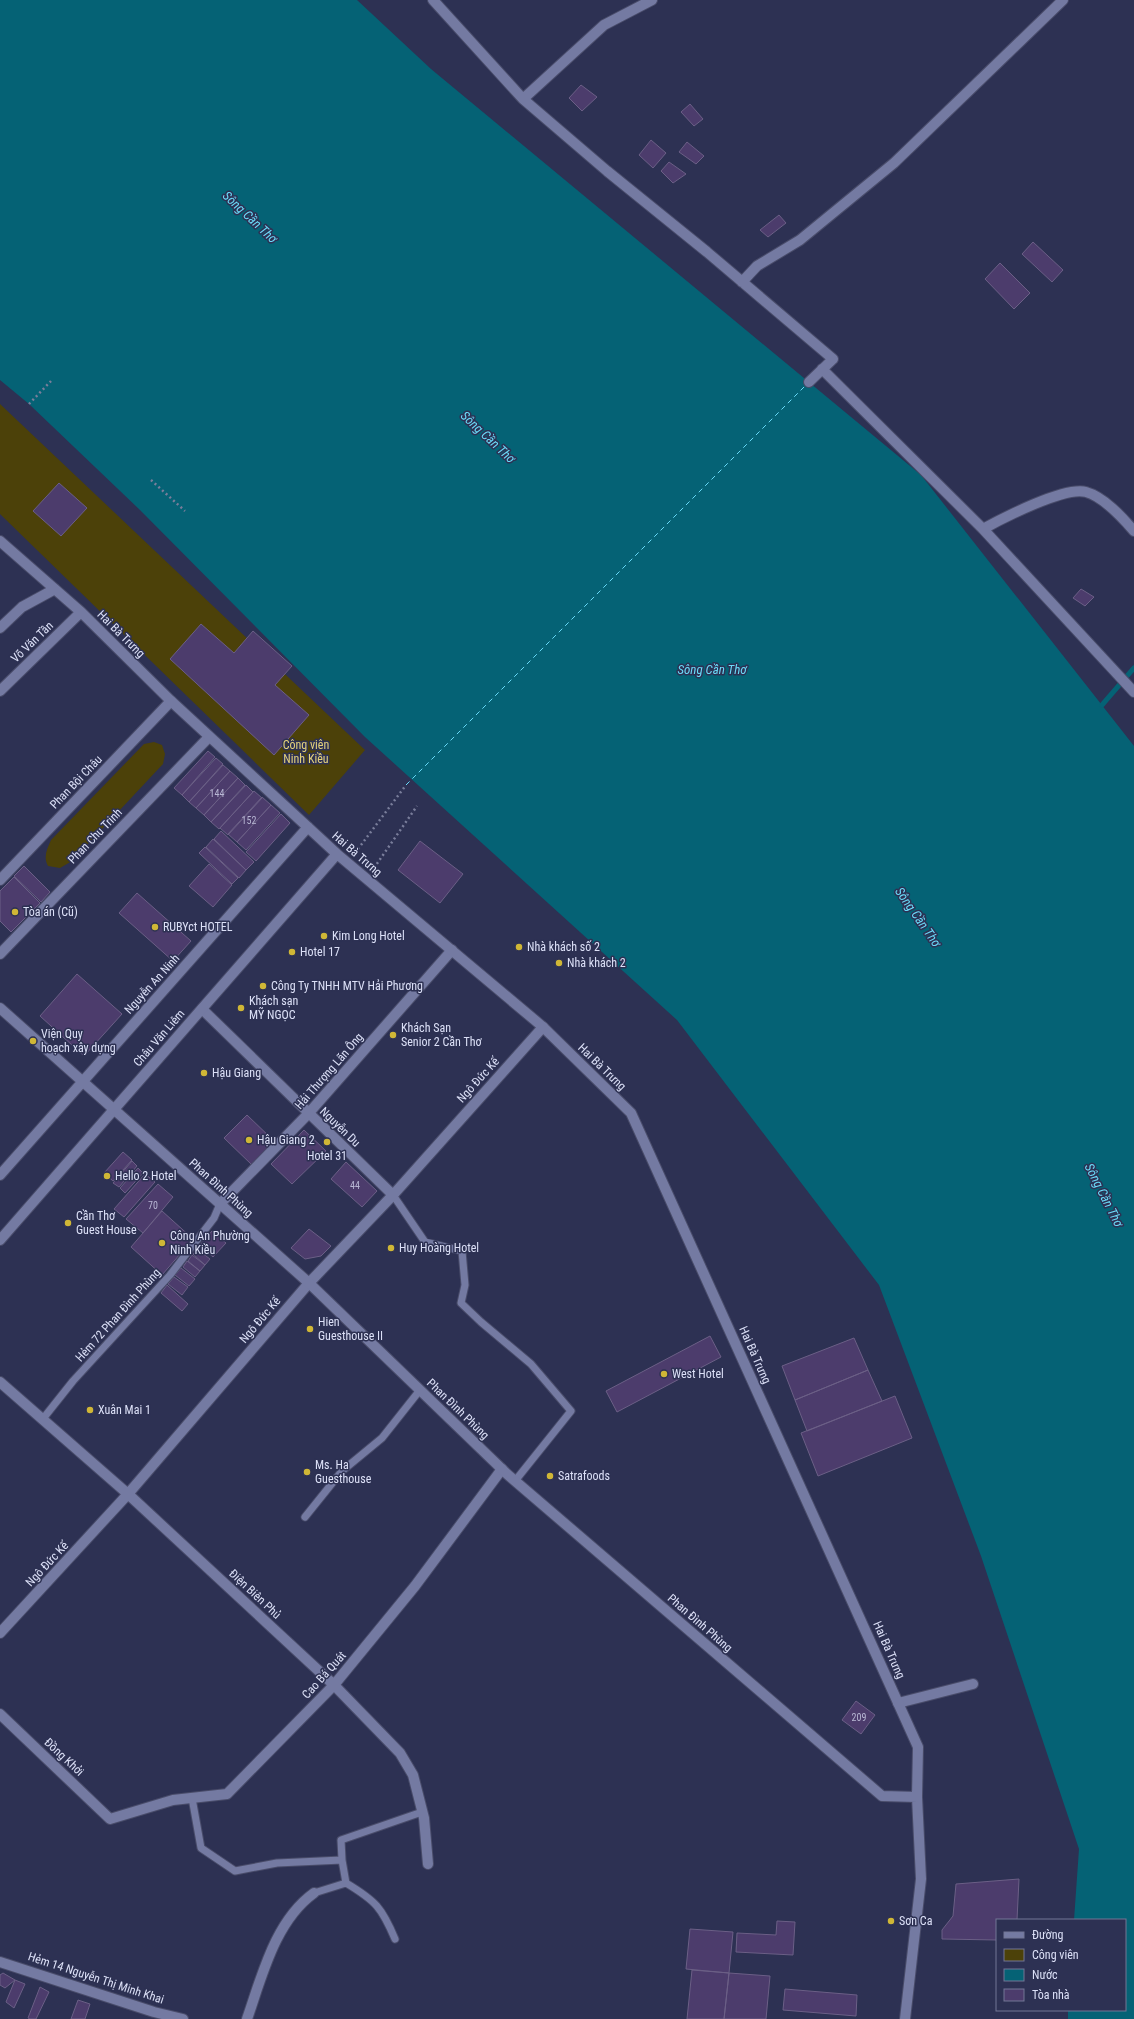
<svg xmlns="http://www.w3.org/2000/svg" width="1134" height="2019" font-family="'Roboto Condensed',sans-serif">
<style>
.green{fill:#4c4109}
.water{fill:#056275}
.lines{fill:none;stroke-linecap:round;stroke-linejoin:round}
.stream{stroke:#056275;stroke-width:5}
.ferry{stroke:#6adbf9;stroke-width:1;stroke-dasharray:5 4;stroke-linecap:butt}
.building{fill:#4c3c6c;stroke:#6b5f86}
.lane-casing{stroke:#494c6a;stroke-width:9}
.street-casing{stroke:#494c6a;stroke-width:12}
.secondary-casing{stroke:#494c6a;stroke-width:12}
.path{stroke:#7a7e9b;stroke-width:2.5;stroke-dasharray:2 3;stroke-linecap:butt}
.lane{stroke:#747aa2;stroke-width:7}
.street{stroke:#747aa2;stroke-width:10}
.secondary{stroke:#747aa2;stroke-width:10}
.poi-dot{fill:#d0b736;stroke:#2d3153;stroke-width:1.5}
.labels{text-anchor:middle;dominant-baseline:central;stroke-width:3;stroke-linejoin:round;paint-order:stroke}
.number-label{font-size:10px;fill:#b8b7d4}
.street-label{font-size:12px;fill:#dce0f7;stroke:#2d3153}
.park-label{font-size:12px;fill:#e6d37b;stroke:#2d3153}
.poi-label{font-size:12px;fill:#dce0f7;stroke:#2d3153;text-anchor:start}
.water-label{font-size:13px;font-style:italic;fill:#6adbf9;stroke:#2d3153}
</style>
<rect width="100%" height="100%" fill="#2d3153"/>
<path class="green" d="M0 404 365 750 309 815 0 514Z
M154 742 162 745 165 754 163 764 72 861 60 868 48 866C43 857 47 849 51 840L144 744Z"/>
<path class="water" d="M0 0H357L431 69 921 475 1134 746V2019H1068V2010H1125V1920H1074L1079 1849 981 1556 879 1285 677 1020 365 737 140 510 29 404 0 380Z"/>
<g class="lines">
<path class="stream" d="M1102 705 1134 668"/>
<path class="ferry" d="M406 785 806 385"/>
</g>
<path class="building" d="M581 85 597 97 582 111 569 98Z
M690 104 703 119 694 126 681 112Z
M651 140 666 153 653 168 639 155Z
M687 142 704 156 696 164 679 152Z
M669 162 686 174 673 183 661 171Z
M779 215 786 223 768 237 760 230Z
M1033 242 1063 270 1052 282 1022 254Z
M1000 263 1030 293 1014 309 985 279Z
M59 483 87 508 61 536 33 511Z
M1081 589 1094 597 1085 606 1073 598Z
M201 624 234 653 253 631 292 666 275 685 309 715 274 755 170 659Z
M208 751 215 757 182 795 174 788Z
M216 758 223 764 189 802 182 795Z
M223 765 230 771 196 808 189 802Z
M230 771 238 778 204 815 196 808Z
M238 778 245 785 211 822 204 815Z
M246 785 253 792 219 829 211 822Z
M254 791 262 798 228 835 220 828Z
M262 797 271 805 237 842 228 834Z
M271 805 280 813 246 850 237 842Z
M281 814 290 823 256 861 246 852Z
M221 831 254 862 246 870 214 839Z
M213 839 246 870 239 878 206 847Z
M420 841 463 874 440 903 398 870Z
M205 847 238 878 232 884 199 853Z
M209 864 232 885 213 907 189 886Z
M24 866 50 892 41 902 14 876Z
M14 877 40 903 11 932 0 921V891Z
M137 893 191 941 173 961 119 913Z
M77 974 122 1014 84 1056 40 1016Z
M247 1115 274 1141 252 1165 224 1138Z
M304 1130 326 1151 292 1184 271 1164Z
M123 1152 132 1160 113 1181 104 1173Z
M132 1161 137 1166 119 1187 113 1183Z
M346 1162 377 1191 362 1207 331 1179Z
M138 1168 143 1173 125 1193 120 1188Z
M145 1174 155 1182 124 1217 114 1209Z
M158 1184 173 1197 143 1233 126 1219Z
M162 1211 193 1239 162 1275 131 1247Z
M309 1229 331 1246 321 1256 305 1259 291 1248Z
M212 1231 226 1243 213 1257 200 1245Z
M197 1249 210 1259 205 1265 193 1254Z
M192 1255 205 1265 200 1271 188 1261Z
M187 1261 200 1271 195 1277 183 1267Z
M181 1268 195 1279 189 1286 175 1275Z
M174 1277 188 1287 182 1295 168 1284Z
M167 1285 188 1304 182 1311 161 1293Z
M710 1336 721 1357 617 1412 606 1391Z
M854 1338 868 1370 795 1400 782 1366Z
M868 1370 882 1401 807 1431 795 1400Z
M895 1396 912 1438 818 1476 801 1433Z
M856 1701 875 1715 861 1734 842 1720Z
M1019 1879 1017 1920H997V1940L942 1939V1930L953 1916 956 1884Z
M777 1921 795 1922 793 1955 736 1952 737 1933 776 1935Z
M690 1929 733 1932 729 1973 686 1969Z
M692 1970 729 1973 724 2019H687Z
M3 1973 15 1980 5 1988 0 1985V1975Z
M729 1973 770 1976 766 2019H724Z
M15 1980 25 1984 14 2008 6 2002Z
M40 1987 49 1992 36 2019H30L28 2018Z
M785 1989 857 1995 856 2016 783 2010Z
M78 2000 90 2004 85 2019H71Z"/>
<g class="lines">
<defs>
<path id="lane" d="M393 1195 425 1242 462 1251 465 1285 461 1303 481 1322 531 1364 571 1411 515 1481
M42 1420 73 1381 170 1275 214 1218 220 1204
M305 1517 342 1471 382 1438 420 1390
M192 1798 201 1848 235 1871 277 1863 342 1860
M346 1883C376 1901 382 1908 395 1939
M314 1893 346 1883 342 1860 341 1840 422 1812"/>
<path id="street" d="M433 0 523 99 607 171 707 252 833 359 809 382
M523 99 604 25 652 0
M742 282 757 266 800 240 894 163 1063 0
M822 369 983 529 1134 692
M983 529C1003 518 1065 486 1086 492 1104 497 1122 517 1134 531
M0 880 171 701
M0 954 209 737
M202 1009 393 1195
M220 1204 308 1114 452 950
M0 1382 128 1494 334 1685 400 1753 413 1775 424 1818 428 1864
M0 1633 128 1494 309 1283 393 1195 543 1027
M898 1703 973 1684
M0 1714 110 1819 173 1800 227 1794 334 1685 415 1586 502 1469
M0 1962 154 2012 183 2019
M247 2019C262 1976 275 1921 314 1893"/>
<path id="secondary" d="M0 541 81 612 171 701 337 854 543 1027 631 1113 918 1747 917 1797 921 1879 905 2019
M0 628 22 607 55 589
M0 691 81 612
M0 1008 309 1283 507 1474 882 1796 917 1797
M0 1175 308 827
M0 1240 337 854"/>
</defs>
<use href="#lane" class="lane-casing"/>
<use href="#street" class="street-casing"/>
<use href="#secondary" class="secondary-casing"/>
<path class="path" d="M29 404 51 381
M151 480 185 511
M355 853 406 785
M374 868 417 806"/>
<use href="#lane" class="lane"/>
<use href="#street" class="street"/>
<use href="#secondary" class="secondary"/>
</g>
<g class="poi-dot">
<circle cx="15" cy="912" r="4"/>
<circle cx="155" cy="927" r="4"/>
<circle cx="324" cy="936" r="4"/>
<circle cx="519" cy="947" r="4"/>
<circle cx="292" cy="952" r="4"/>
<circle cx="559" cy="963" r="4"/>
<circle cx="263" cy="986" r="4"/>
<circle cx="241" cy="1008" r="4"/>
<circle cx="393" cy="1035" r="4"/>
<circle cx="33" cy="1041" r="4"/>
<circle cx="204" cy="1073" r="4"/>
<circle cx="249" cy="1140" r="4"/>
<circle cx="327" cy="1142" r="4"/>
<circle cx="107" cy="1176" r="4"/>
<circle cx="68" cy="1223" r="4"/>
<circle cx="162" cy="1243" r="4"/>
<circle cx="391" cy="1248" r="4"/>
<circle cx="310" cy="1329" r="4"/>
<circle cx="664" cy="1374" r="4"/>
<circle cx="90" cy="1410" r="4"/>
<circle cx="307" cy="1472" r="4"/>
<circle cx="550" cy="1476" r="4"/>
<circle cx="891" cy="1921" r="4"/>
</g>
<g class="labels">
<g class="number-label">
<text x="217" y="793">144</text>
<text x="249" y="820">152</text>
<text x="355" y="1185">44</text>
<text x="153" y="1205">70</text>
<text x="859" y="1717">209</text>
</g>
<g class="street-label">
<text transform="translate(121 634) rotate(45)">Hai Bà Trưng</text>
<text transform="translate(32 642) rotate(-44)">Võ Văn Tần</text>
<text transform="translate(76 782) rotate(-46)">Phan Bội Châu</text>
<text transform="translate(95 836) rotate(-46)">Phan Chu Trinh</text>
<text transform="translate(357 854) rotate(41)">Hai Bà Trưng</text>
<text transform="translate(152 984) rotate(-48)">Nguyễn An Ninh</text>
<text transform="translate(159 1038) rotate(-49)">Châu Văn Liêm</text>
<text transform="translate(602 1067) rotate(44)">Hai Bà Trưng</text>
<text transform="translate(329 1071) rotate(-49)">Hải Thượng Lãn Ông</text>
<text transform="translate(478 1080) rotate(-48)">Ngô Đức Kế</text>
<text transform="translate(340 1127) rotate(44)">Nguyễn Du</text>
<text transform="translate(221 1188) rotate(42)">Phan Đình Phùng</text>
<text transform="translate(118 1315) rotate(-48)">Hẻm 72 Phan Đình Phùng</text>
<text transform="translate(260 1320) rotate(-50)">Ngô Đức Kế</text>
<text transform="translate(755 1355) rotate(66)">Hai Bà Trưng</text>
<text transform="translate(458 1409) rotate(44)">Phan Đình Phùng</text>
<text transform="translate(47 1564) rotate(-47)">Ngô Đức Kế</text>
<text transform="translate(255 1594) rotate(43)">Điện Biên Phủ</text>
<text transform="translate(700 1623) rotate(41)">Phan Đình Phùng</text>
<text transform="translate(889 1650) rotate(66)">Hai Bà Trưng</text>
<text transform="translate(324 1675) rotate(-48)">Cao Bá Quát</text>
<text transform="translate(64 1757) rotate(43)">Đồng Khởi</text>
<text transform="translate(96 1978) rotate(18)">Hẻm 14 Nguyễn Thị Minh Khai</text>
</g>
<g class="park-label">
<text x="306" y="745">Công viên<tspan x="306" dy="14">Ninh Kiều</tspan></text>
</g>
<g class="poi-label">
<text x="23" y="912">Tòa án (Cũ)</text>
<text x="163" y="927">RUBYct HOTEL</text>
<text x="332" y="936">Kim Long Hotel</text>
<text x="527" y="947">Nhà khách số 2</text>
<text x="300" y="952">Hotel 17</text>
<text x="567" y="963">Nhà khách 2</text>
<text x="271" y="986">Công Ty TNHH MTV Hải Phương</text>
<text x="249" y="1001">Khách sạn<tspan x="249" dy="14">MỸ NGỌC</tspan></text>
<text x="401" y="1028">Khách Sạn<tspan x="401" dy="14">Senior 2 Cần Thơ</tspan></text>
<text x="41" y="1034">Viện Quy<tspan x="41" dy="14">hoạch xây dựng</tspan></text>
<text x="212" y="1073">Hậu Giang</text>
<text x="257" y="1140">Hậu Giang 2</text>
<text x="327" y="1156" text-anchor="middle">Hotel 31</text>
<text x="115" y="1176">Hello 2 Hotel</text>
<text x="76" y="1216">Cần Thơ<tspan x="76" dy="14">Guest House</tspan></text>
<text x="170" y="1236">Công An Phường<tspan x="170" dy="14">Ninh Kiều</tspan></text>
<text x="399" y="1248">Huy Hoàng Hotel</text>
<text x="318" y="1322">Hien<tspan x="318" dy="14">Guesthouse II</tspan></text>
<text x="672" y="1374">West Hotel</text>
<text x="98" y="1410">Xuân Mai 1</text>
<text x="315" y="1465">Ms. Ha<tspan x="315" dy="14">Guesthouse</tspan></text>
<text x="558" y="1476">Satrafoods</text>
<text x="899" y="1921">Sơn Ca</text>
</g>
<g class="water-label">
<text transform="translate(250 217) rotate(43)">Sông Cần Thơ</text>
<text transform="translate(488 437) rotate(43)">Sông Cần Thơ</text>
<text x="712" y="669">Sông Cần Thơ</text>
<text transform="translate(918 917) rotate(55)">Sông Cần Thơ</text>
<text transform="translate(1104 1195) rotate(63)">Sông Cần Thơ</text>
</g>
</g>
<rect x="996" y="1919" width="130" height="92" fill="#2d3153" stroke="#737795"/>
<rect x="1004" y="1932" width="20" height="6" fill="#747aa2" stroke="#737795"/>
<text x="1032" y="1939" font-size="12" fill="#dce0f7">Đường</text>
<rect x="1004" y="1949" width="20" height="12" fill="#4c4109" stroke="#737795"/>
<text x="1032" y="1959" font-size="12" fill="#dce0f7">Công viên</text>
<rect x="1004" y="1969" width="20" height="12" fill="#056275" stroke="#737795"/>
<text x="1032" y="1979" font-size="12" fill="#dce0f7">Nước</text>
<rect x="1004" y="1989" width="20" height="12" fill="#4c3c6c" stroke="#737795"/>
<text x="1032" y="1999" font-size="12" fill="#dce0f7">Tòa nhà</text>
</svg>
